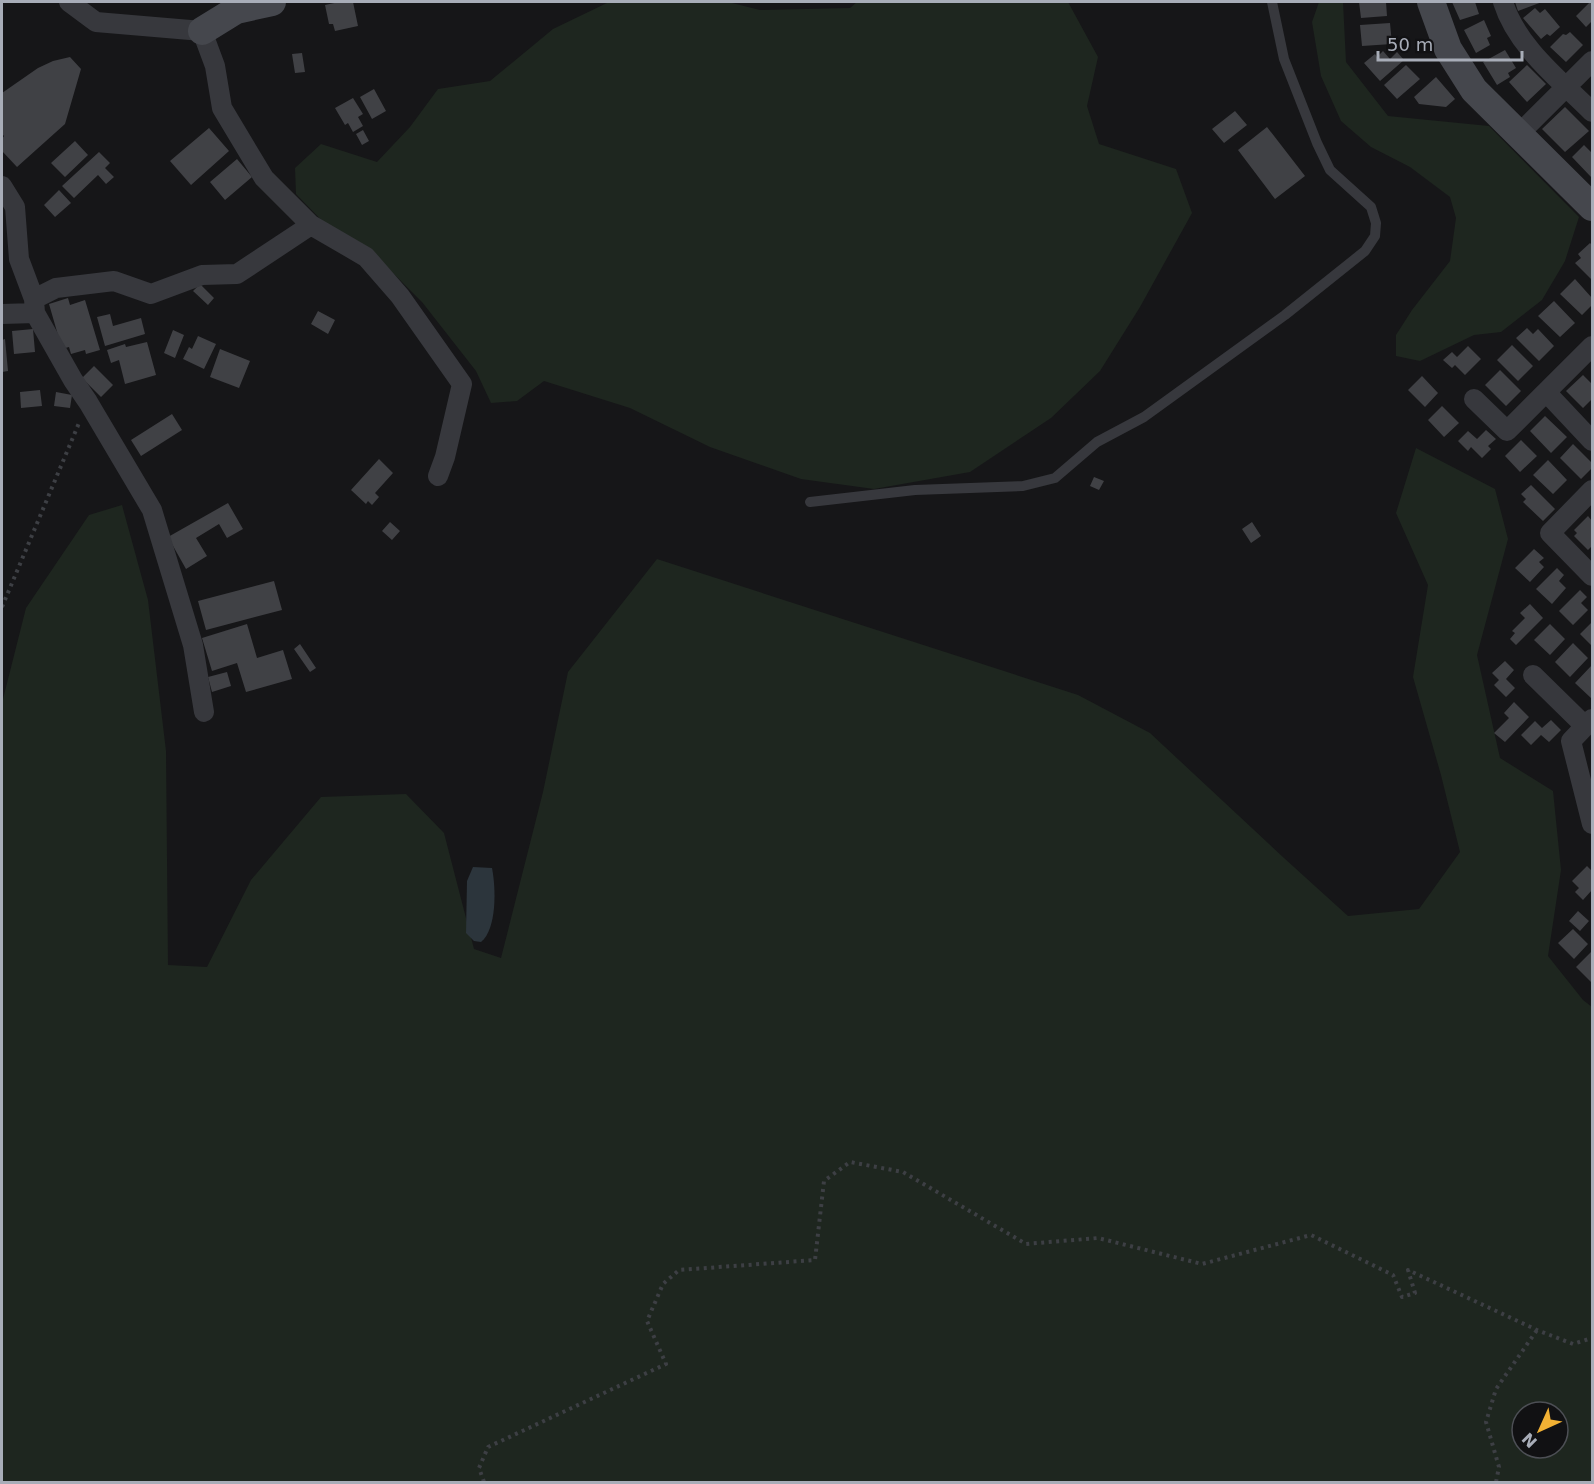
<svg xmlns="http://www.w3.org/2000/svg" width="1594" height="1484" font-family="'DejaVu Sans',sans-serif">
<style>
.green{fill:#1e261f;fill-rule:evenodd}
.water{fill:#2c353c}
.building{fill:#404145}
.lines{fill:none;stroke-linecap:round;stroke-linejoin:round}
.path{stroke:#3d3f44;stroke-width:4;stroke-dasharray:3 4.5;stroke-linecap:butt}
.lane{stroke:#37383d;stroke-width:10}
.street{stroke:#37383d;stroke-width:20}
.secondary{stroke:#45474d;stroke-width:28}
</style>
<rect width="100%" height="100%" fill="#161618"/>
<path class="green" d="M609 2H728L760 10 850 8 857 2H1068L1098 57 1087 106 1099 144 1176 169 1192 213 1140 307 1100 371 1051 418 970 472 874 489 801 479 710 447 630 408 544 381 517 401 491 403 476 371 422 302 378 258 331 230 296 194 295 168 321 144 377 162 410 127 438 89 490 81 553 29Z
M1319 2H1343L1346 62 1388 116 1489 126 1579 217 1565 261 1542 300 1501 332 1474 335 1420 361 1396 356V335L1412 310 1450 261 1456 218 1450 197 1410 167 1371 147 1341 121 1321 76 1312 22Z
M1416 448 1495 489 1508 539 1477 655 1500 758 1553 791 1561 870 1548 956 1583 1000 1592 1007V1482H2V891L3 871 2 841V703L26 608 89 515 122 505 148 600 166 751 168 965 207 967 251 880 321 797 406 794 444 833 474 949 501 958 543 792 568 672 657 559 1078 695 1150 733 1284 858 1348 916 1419 909 1460 852 1441 775 1413 677 1428 585 1396 513ZM1522 1412H1558V1448H1522Z"/>
<path class="water" d="M473 867 492 868C496 888 497 929 481 942L474 941 466 933 467 881Z"/>
<path class="building" d="M339 2H353L358 26 335 31 333 24H329L325 5Z
M1359 2H1386L1387 16 1361 18Z
M1452 2H1475L1479 14 1460 20Z
M1515 2H1542L1518 11Z
M1590 2H1592V21L1586 27 1576 16Z
M1535 8 1540 13 1545 9 1560 27 1550 36 1547 34 1541 39 1523 18Z
M1484 20 1491 36 1487 38 1490 45 1476 53 1464 30Z
M1390 23 1392 44 1362 46 1360 25Z
M1570 32 1583 45 1566 62 1550 47 1563 34 1566 35Z
M1505 50 1516 68 1508 73 1510 77 1497 85 1483 62Z
M1383 51 1390 59 1397 52 1404 60 1380 81 1364 63 1375 54 1377 57Z
M302 53 305 72 295 73 292 54Z
M70 57 81 69 65 124 17 167 2 151V139L4 136 2 134V93L38 68 53 61Z
M1406 65 1420 79 1397 99 1384 85Z
M1527 65 1546 84 1527 102 1509 82Z
M1436 77 1455 99 1446 107 1419 104 1414 97Z
M374 89 386 111 372 119 360 97Z
M353 98 363 114 358 117 363 126 353 132 348 123 345 125 335 108Z
M1565 107 1589 131 1565 152 1542 129Z
M1235 111 1247 125 1224 143 1212 129Z
M1267 127 1305 176 1275 199 1238 150Z
M209 128 229 151 191 185 170 161Z
M363 130 369 141 362 145 356 134Z
M75 141 88 155 65 177 51 163Z
M1584 145 1591 152 1592 150 1591 177 1572 157Z
M99 152 110 163 105 168 114 177 106 184 98 175 74 198 62 186Z
M237 159 252 177 225 200 210 182Z
M59 190 71 203 55 217 44 205Z
M1590 243 1592 245V277L1591 279 1575 263 1581 258 1578 254Z
M1575 279 1592 298V305L1582 315 1560 294Z
M200 284 214 298 208 305 193 291Z
M68 298 70 305 85 300 100 350 86 354 85 350 71 354 69 347 62 349 49 304Z
M1554 301 1575 323 1560 337 1538 316Z
M318 311 335 320 328 334 311 324Z
M110 314 113 326 141 318 145 334 105 346 97 317Z
M1527 328 1533 334 1538 329 1554 346 1539 361 1516 338Z
M33 329 35 352 14 354 12 331Z
M173 330 184 335 175 358 164 353Z
M198 336 216 344 204 369 183 359 189 347 192 349Z
M5 339 8 371 2 372V340Z
M147 342 156 375 125 384 119 360 111 363 107 350 125 344 126 347Z
M1512 345 1533 366 1518 381 1497 360Z
M1468 346 1481 359 1465 375 1455 365 1452 368 1443 360 1452 352 1457 357Z
M220 349 250 361 239 388 210 377Z
M94 366 113 385 101 397 82 378Z
M1500 370 1521 391 1506 406 1485 385Z
M1583 375 1592 384V399L1583 408 1566 391Z
M1422 376 1438 393 1425 407 1408 390Z
M40 390 42 406 21 408 20 392Z
M56 392 72 395 70 408 54 406Z
M1442 406 1459 423 1444 437 1428 420Z
M172 414 182 430 141 456 131 440Z
M1545 416 1567 437 1551 453 1530 431Z
M1486 430 1496 439 1488 446 1491 449 1482 458 1471 447 1468 451 1458 441 1468 431 1477 439Z
M1521 440 1537 456 1520 472 1505 456Z
M1573 444 1592 463V468L1581 479 1560 458Z
M379 459 393 473 375 493 379 497 372 505 368 501 366 504 351 490Z
M1548 460 1567 480 1553 494 1533 475Z
M1094 477 1104 481 1099 490 1090 486Z
M1531 485 1555 509 1543 521 1523 502 1526 499 1521 494Z
M228 503 243 529 227 538 219 524 196 538 207 556 186 569 168 537Z
M1588 516 1592 521V546L1588 550 1574 536 1577 533 1574 530Z
M390 522 400 531 392 540 382 531Z
M1252 522 1261 536 1251 543 1242 529Z
M1534 549 1544 558 1539 562 1544 567 1530 582 1515 568Z
M1557 568 1564 575 1559 581 1566 588 1552 604 1536 589Z
M274 581 282 610 206 630 198 601Z
M1580 590 1587 597 1581 603 1588 610 1573 625 1559 611Z
M1530 604 1543 618 1516 645 1510 639 1515 633 1512 631 1525 618 1520 613Z
M1592 622V646L1580 634Z
M247 624 257 658 283 650 292 679 246 692 237 663 212 671 202 638Z
M1550 624 1565 639 1550 655 1534 640Z
M1573 643 1588 658 1570 677 1555 662Z
M300 644 316 668 310 672 294 649Z
M1505 661 1514 670 1506 679 1515 688 1506 697 1494 685 1499 680 1492 673Z
M1592 665V699L1575 683Z
M227 672 231 686 212 692 208 677Z
M1514 702 1529 717 1505 742 1494 733 1509 718 1504 713Z
M1551 720 1561 730 1549 742 1541 735 1531 745 1521 735 1535 721 1542 728Z
M1587 866 1592 871V890L1583 900 1575 892 1579 888 1572 881Z
M1578 911 1589 921 1580 931 1569 921Z
M1573 929 1588 944 1574 959 1558 943Z
M1591 952 1592 954V983L1576 967Z"/>
<g class="lines">
<path class="path" d="M2 607 79 423
M484 1482 479 1468 488 1447 666 1364 647 1321 663 1284 679 1270 815 1260 824 1181 850 1162 903 1172 1026 1244 1098 1238 1202 1264 1311 1235 1393 1275 1402 1297 1415 1293 1408 1270 1537 1330 1573 1344 1592 1338
M1496 1482 1499 1467 1486 1422 1496 1389 1537 1330"/>
<path class="lane" d="M810 502 915 490 1023 486 1055 478 1097 442 1144 417 1285 315 1365 251 1375 236 1376 223 1371 207 1330 170 1317 143 1284 59 1272 2"/>
<path class="street" d="M69 2 96 22 202 31 215 66 222 108 264 178 311 225 366 257 400 296 462 384 445 457 438 476
M1503 2C1517 47 1560 80 1592 112
M1519 134 1592 61
M2 186 15 207 19 259 34 299 35 313 73 380 88 402 152 510 193 645 204 712
M34 299 56 288 114 281 151 294 202 275 237 274 311 225
M2 314 35 313
M1546 392 1592 441
M1474 399 1507 431 1592 346
M1592 490 1550 533 1592 576
M1533 675 1585 726
M1592 719 1571 741 1592 824"/>
<path class="secondary" d="M1431 2 1448 49 1474 90 1592 207
M202 31 236 10 272 2"/>
</g>
<rect width="1594" height="1484" fill="none" stroke="#a8adb8" stroke-width="6"/>
<g transform="translate(1540 1430) rotate(225)"><circle r="28" fill="#111113" stroke="#4d4f55" stroke-width="1.5"/>
<path d="M0-4.5L10 22L0 15L-10 22Z" fill="#f2b134"/>
<text y="-9" font-size="16" font-weight="bold" text-anchor="middle" fill="#a8adb8">N</text>
</g>
<path d="M1378 51v9h144v-9" fill="none" stroke="#a8adb8" stroke-width="3"/>
<text x="1387" y="51" font-size="18" fill="#a8adb8" stroke="#111113" stroke-width="4.5" paint-order="stroke">50 m</text>
</svg>
